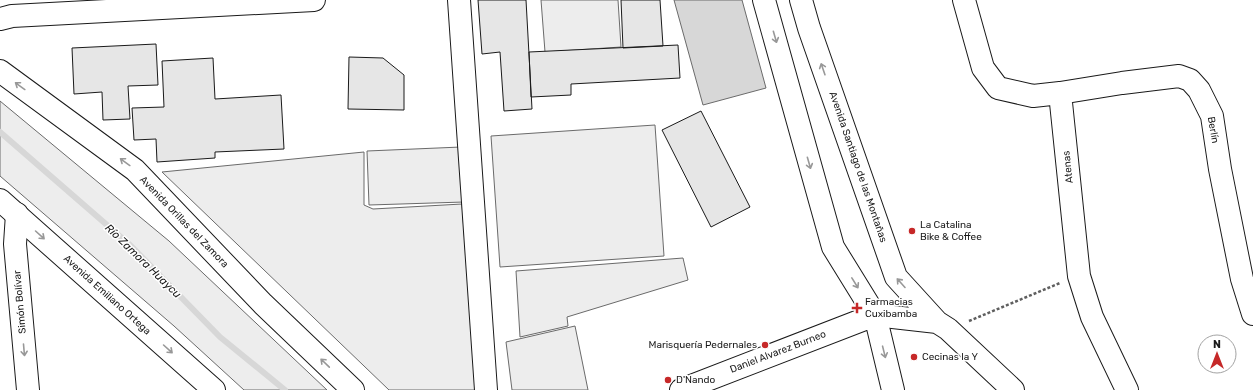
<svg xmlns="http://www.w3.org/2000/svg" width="1253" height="390" font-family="Rubik,sans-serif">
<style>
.built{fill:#ededed;stroke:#6a6a6a}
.water{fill:#d7d7d7;stroke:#6a6a6a}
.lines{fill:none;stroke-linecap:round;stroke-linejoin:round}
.stream{stroke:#d7d7d7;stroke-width:6}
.building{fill:#e6e6e6;stroke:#1a1a1a}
.minor-casing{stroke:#1a1a1a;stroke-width:24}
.major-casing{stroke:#1a1a1a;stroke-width:24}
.path{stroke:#5f5f5f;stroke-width:2.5;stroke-dasharray:3 2;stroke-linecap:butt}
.minor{stroke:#fff;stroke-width:22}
.major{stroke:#fff;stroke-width:22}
.oneway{stroke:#989898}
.poi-dot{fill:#c62828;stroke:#fff;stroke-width:1.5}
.labels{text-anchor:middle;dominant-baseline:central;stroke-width:3;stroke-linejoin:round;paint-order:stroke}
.street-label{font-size:10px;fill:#1a1a1a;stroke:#fff}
.poi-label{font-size:10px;fill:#1a1a1a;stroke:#fff;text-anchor:start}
.water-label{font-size:11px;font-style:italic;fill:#1a1a1a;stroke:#fff}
</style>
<rect width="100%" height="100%" fill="#fff"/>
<path class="built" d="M541 0H618L621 47 545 52Z
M0 101 169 241 327 390H244L174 326 0 176Z
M655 125 664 256 500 267 491 136Z
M461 147 464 202 369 205 367 151Z
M364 152V205L373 209 462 204 476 390H389L162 172Z
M683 258 688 280 567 317 568 326 520 337 516 271Z
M575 326 588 390H512L506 342Z"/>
<path class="water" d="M674 0H742L766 88 703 105Z"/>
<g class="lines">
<path class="stream" d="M0 132 130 245 220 337 285 390"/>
</g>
<path class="building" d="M478 0H526L532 109 504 111 500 52 482 54Z
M621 0H660L663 46 623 48Z
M156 44 158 85 128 86 130 119 103 120 102 92 74 94 72 48Z
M678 45 680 78 571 84V95L531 97 529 52Z
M349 57 383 58 404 75V110L348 109Z
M213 58 215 99 281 95 284 149 215 152V158L157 162 156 139 134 140 132 108 164 107 162 61Z
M701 111 750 207 711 227 662 130Z"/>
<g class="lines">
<defs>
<path id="minor" d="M459 0 486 390
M964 0 983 68 998 88 1033 96 1060 93 1079 276 1092 317 1127 390
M0 19 12 16 314 0
M1060 93 1122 83 1179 76 1190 80 1199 90 1212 116 1220 169 1242 279 1253 314
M17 214 15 244 28 390
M681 390 875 315 893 390"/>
<path id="major" d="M764 0 833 247 875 315 937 322 948 329 1013 390
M801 0 809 28 896 277 937 322
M0 71 135 170 263 304 353 390
M0 200 214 390"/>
</defs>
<use href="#minor" class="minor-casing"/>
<use href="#major" class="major-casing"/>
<path class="path" d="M969 321 1060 283"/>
<use href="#minor" class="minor"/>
<use href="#major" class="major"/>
</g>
<defs><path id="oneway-shaft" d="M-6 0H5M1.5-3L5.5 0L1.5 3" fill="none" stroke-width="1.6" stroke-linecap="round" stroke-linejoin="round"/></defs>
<g class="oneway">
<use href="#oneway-shaft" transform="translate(775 37) rotate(74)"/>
<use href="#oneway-shaft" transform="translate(823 69) rotate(-109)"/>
<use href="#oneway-shaft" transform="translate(20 86) rotate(-144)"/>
<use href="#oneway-shaft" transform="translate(125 162) rotate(-144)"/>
<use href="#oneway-shaft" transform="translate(809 163) rotate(74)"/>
<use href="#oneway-shaft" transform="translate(40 235) rotate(42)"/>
<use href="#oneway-shaft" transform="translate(855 283) rotate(58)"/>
<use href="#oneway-shaft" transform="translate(901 283) rotate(-132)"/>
<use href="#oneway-shaft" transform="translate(168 349) rotate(42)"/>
<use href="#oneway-shaft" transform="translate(24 350) rotate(85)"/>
<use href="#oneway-shaft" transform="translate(884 352) rotate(76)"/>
<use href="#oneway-shaft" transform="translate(325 363) rotate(-136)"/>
</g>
<g class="poi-dot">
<circle cx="912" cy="231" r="4"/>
<path d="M855 302h4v4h4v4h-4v4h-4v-4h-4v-4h4z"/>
<circle cx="765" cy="345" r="4"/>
<circle cx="914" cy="357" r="4"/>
<circle cx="668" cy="380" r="4"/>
</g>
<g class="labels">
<g class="street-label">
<text transform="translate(1213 130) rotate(80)">Berlín</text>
<text transform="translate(858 167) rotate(71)">Avenida Santiago de las Montañas</text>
<text transform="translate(1068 167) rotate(-96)">Atenas</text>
<text transform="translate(184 222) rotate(46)">Avenida Orillas del Zamora</text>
<text transform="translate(107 295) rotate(42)">Avenida Emiliano Ortega</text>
<text transform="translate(20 302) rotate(-95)">Simón Bolívar</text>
<text transform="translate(778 352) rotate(-21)">Daniel Alvarez Burneo</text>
</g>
<g class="poi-label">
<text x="920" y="225">La Catalina<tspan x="920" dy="12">Bike &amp; Coffee</tspan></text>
<text x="865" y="302">Farmacias<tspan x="865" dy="12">Cuxibamba</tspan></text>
<text x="757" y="345" text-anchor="end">Marisquería Pedernales</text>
<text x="922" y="357">Cecinas la Y</text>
<text x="676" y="380">D'Nando</text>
</g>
<g class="water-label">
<text transform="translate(143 261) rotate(44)">Río Zamora Huaycu</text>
</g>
</g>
<g transform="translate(1217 354)"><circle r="19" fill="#ffffff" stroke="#a3a3a3"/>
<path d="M0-3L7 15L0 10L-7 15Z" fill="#c62828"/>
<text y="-6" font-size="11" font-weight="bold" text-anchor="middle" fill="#1a1a1a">N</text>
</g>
</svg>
